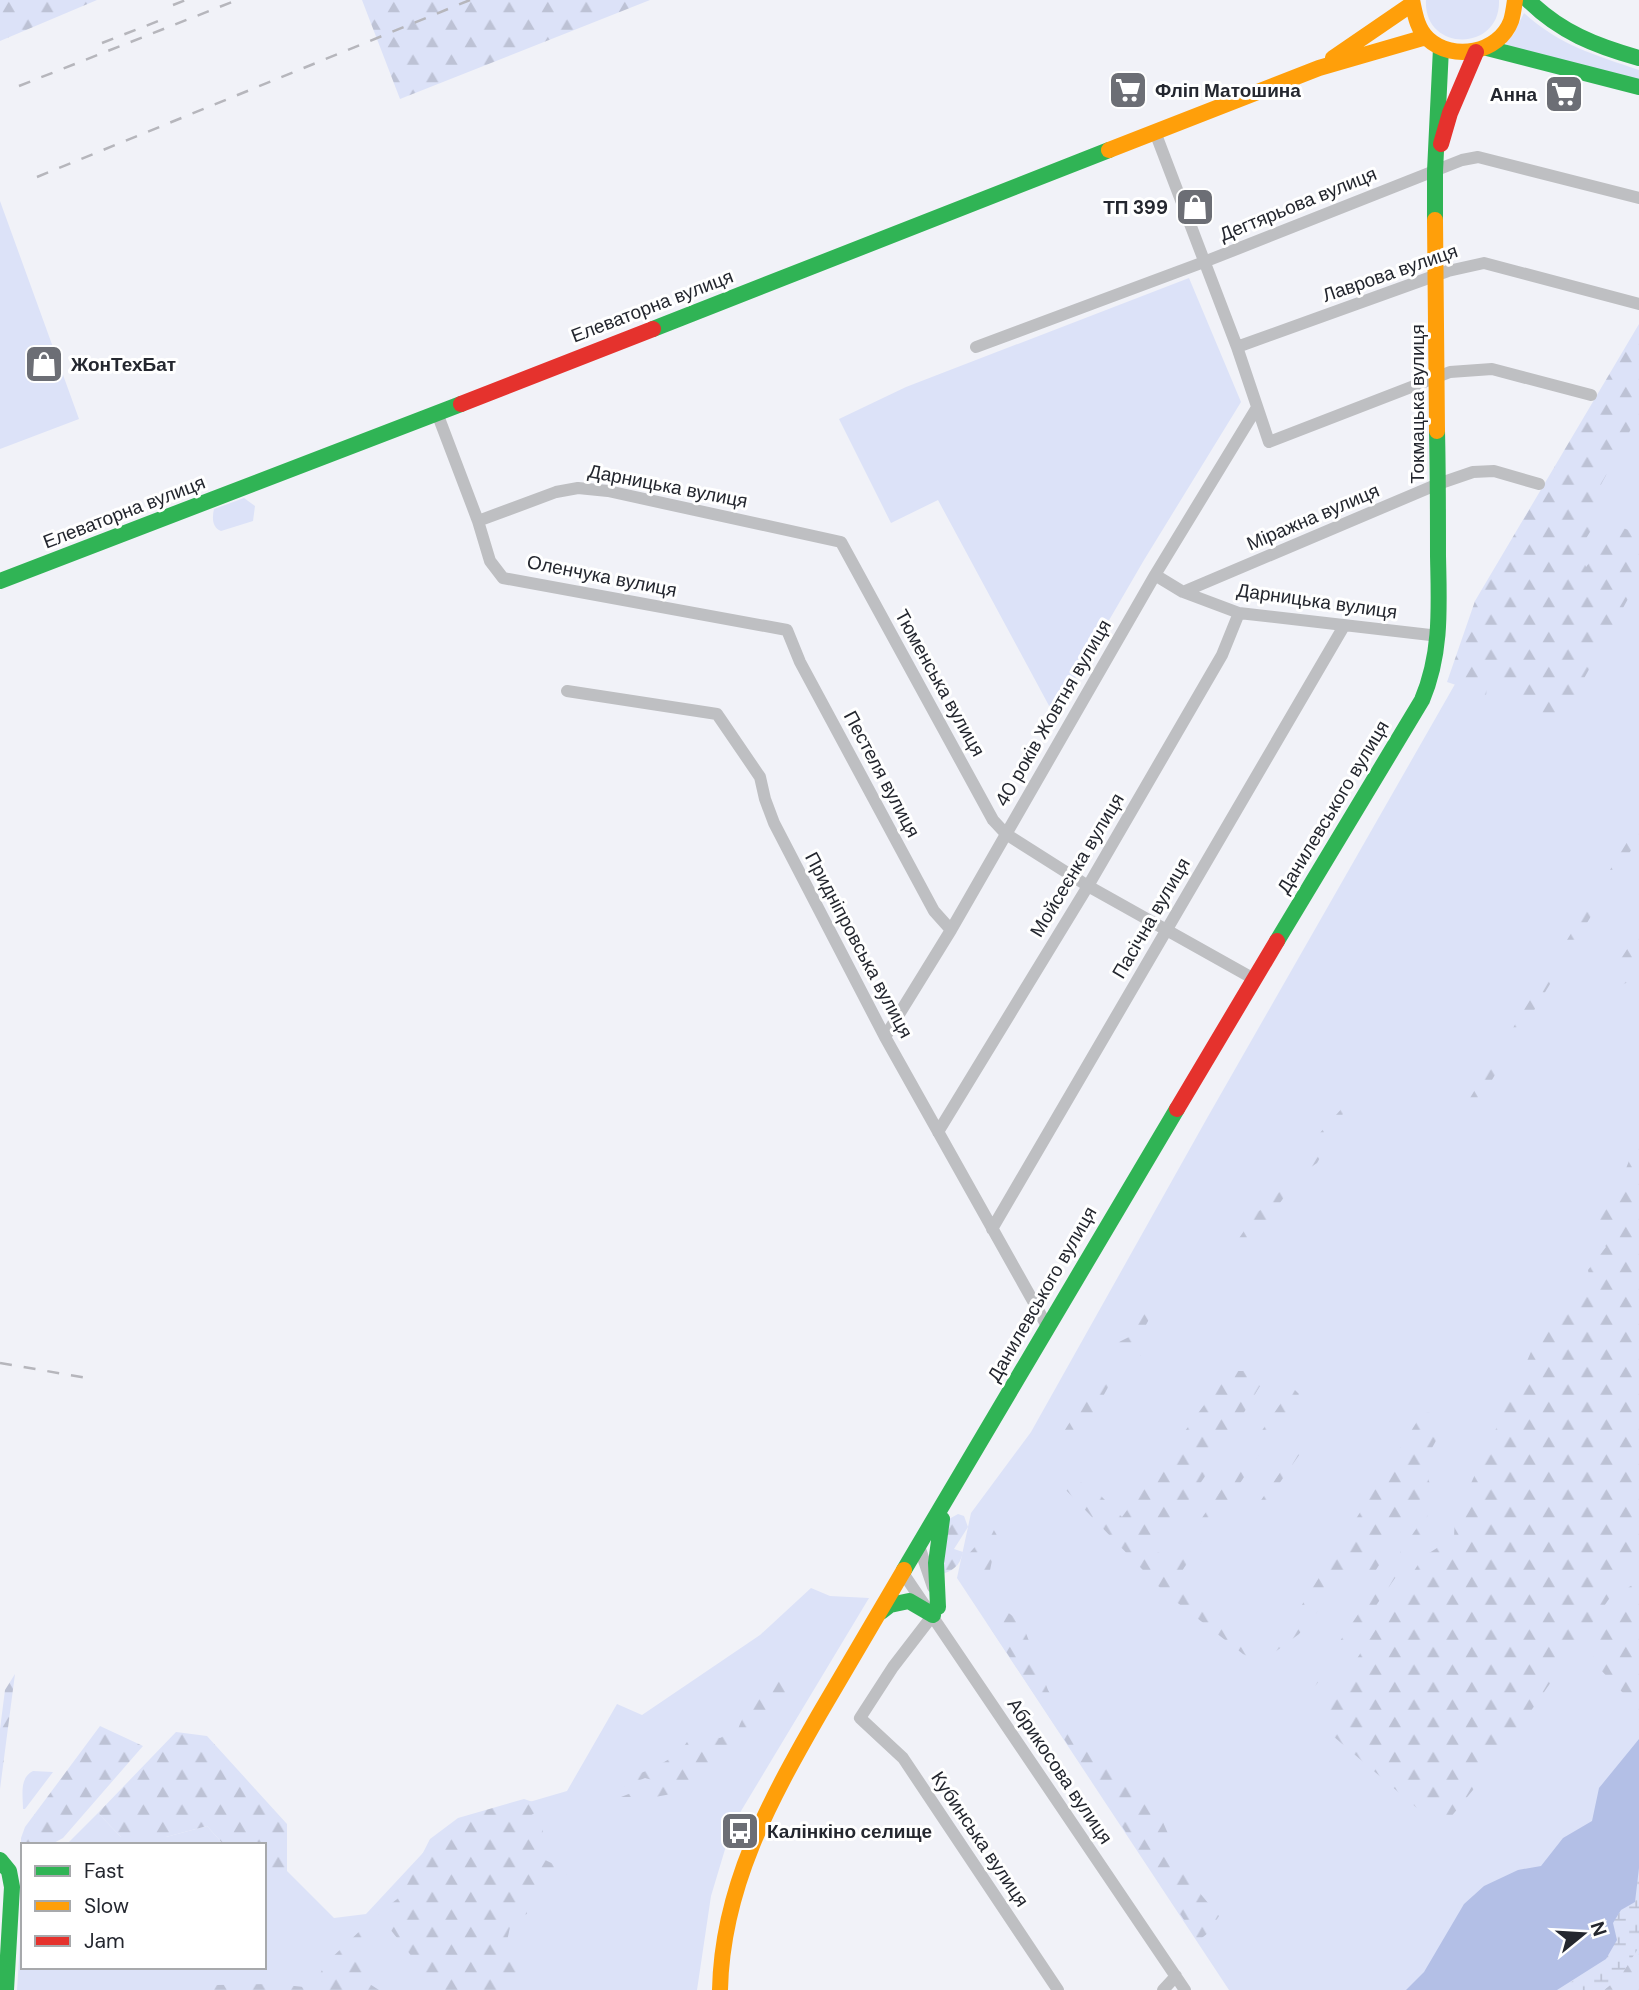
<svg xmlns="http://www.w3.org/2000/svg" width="1639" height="1990" font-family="'DM Sans',sans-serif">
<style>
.green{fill:#dce2f8}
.forest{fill:url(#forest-firs)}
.wetland{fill:url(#wetland-marsh)}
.water{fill:#b3bfe6}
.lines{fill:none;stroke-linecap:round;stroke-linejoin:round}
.street{stroke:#bebfc2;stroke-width:12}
.fast{stroke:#30b455;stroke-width:16}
.slow{stroke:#ff9f0a;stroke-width:16}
.jam{stroke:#e5322d;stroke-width:16}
.rail{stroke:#b6b6bc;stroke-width:2.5;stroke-dasharray:12 12;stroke-linecap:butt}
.labels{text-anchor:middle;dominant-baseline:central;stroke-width:6;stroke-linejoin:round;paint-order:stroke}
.poi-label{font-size:19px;font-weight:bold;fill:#24272f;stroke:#fff;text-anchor:start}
.street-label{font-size:19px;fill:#24272f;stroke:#fff}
</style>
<defs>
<pattern id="forest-firs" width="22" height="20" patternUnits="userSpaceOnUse" patternTransform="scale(1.75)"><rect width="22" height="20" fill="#dce2f8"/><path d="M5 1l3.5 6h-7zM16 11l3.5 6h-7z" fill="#bdc2d5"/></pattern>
<pattern id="wetland-marsh" width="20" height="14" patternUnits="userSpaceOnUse" patternTransform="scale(1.75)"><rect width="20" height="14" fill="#dce2f8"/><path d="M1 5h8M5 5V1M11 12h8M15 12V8" fill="none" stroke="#bdc2d5"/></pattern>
</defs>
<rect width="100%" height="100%" fill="#f1f2f8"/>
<path class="green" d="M1426 0H1499C1501 53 1423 52 1426 0Z
M1524 13C1559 45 1595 55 1639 70V81L1507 47 1506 42 1513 35Z
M0 201 79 419 0 449Z
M1189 278 1241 402 1144 560 1054 715 938 500 891 523 839 419 906 387Z
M1639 362V1990H1229L957 1578 971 1513 1031 1432 1206 1120Z
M244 498 255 506 253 521 221 531C212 528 212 517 214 509Z
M811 1588 830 1596 869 1598 732 1826 711 1896 697 1990H17L23 1897V1967H264V1871H287L334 1918 366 1914 448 1826 567 1791 617 1704 642 1715 760 1635Z
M33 1771 53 1772 25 1809H23C23 1795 19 1778 33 1771Z
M98 1813 121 1837H166L207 1826 224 1845H66Z"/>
<path class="forest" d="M0 0H97L0 41Z
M362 0H650L400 99Z
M1639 324V414L1597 492 1604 509 1579 550 1586 567 1618 526 1639 534V579L1561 720 1552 730 1523 699 1488 682 1486 695 1447 682 1475 601Z
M1637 826 1639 837 1461 1131 1454 1124Z
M1639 931V966L1633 979 1617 988 1613 971Z
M1344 1106 1342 1120 1317 1163 1301 1174 1294 1162Z
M1639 1135V1556L1491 1768 1450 1818 1432 1821 1333 1736 1329 1718 1330 1700 1423 1557 1454 1537 1455 1518 1519 1379 1526 1381 1535 1367 1527 1361 1541 1329 1560 1305 1592 1293 1588 1270 1606 1247 1590 1229 1620 1184Z
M1285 1184 1290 1189 1250 1244 1236 1254 1233 1247 1257 1212 1269 1205Z
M1156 1289 1161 1298 1133 1348 1141 1355 1117 1371 1079 1440 1065 1449 1063 1433 1102 1371 1110 1370 1118 1355 1113 1345 1129 1337Z
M1229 1371H1244L1260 1386 1208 1472 1164 1536 1155 1534 1148 1547 1173 1560 1292 1387 1299 1394 1180 1574 1259 1647 1270 1651 1256 1660 1243 1654 1165 1593 1064 1488 1073 1478 1095 1490 1122 1517Z
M1423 1412 1430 1413 1434 1421 1426 1433 1442 1430 1423 1464 1430 1484 1374 1573 1356 1565 1299 1634 1275 1652 1295 1616Z
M1314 1423 1318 1428 1260 1511 1255 1509Z
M1429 1510 1420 1542 1348 1646 1315 1686 1321 1669Z
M958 1514 964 1516 968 1527 954 1549 963 1552C960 1566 953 1571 939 1575L949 1519Z
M994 1530 998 1531 987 1585 979 1581 977 1566 967 1556 979 1542 990 1538Z
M1639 1581V1710L1636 1711 1634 1701 1623 1693 1595 1664 1592 1645 1629 1587Z
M1006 1611 1022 1623 1048 1690 1073 1734 1162 1820 1188 1879 1219 1916 1208 1933 1198 1941 991 1629Z
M15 1674 0 1789V1729L5 1690Z
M784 1676 792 1682 771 1720 744 1748 716 1769 698 1789 655 1797H621L659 1782 645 1778 611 1792 617 1781 652 1769 678 1754 687 1742 708 1736 720 1738 738 1729C746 1708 763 1686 784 1676Z
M100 1726 143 1746 63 1838 50 1845H23L21 1851V1838L25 1827Z
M176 1732 207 1736 287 1824V1871H264V1845H224L207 1826 166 1837H121L98 1813Z
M524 1799 545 1806 521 1822 543 1827 541 1858 570 1872 549 1885 522 1886 527 1914 512 1918 505 1950 512 1947 527 1975 498 1990H425L417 1963 378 1914 401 1896 430 1839 458 1818Z
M364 1927 371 1937 361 1957 365 1981 379 1990H195L203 1982 217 1985 276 1984 313 1988 325 1964Z
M1639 1947V1990H1604L1620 1977Z"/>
<path class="wetland" d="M1639 1868V1947L1620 1977 1604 1990H1558L1591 1970 1617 1940 1612 1924 1621 1910 1635 1902Z"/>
<path class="water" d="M1639 1739V1868L1635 1902 1621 1910 1613 1923 1617 1940 1606 1959 1557 1990H1406L1424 1972 1464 1904 1484 1886 1518 1870 1541 1866 1563 1838 1592 1821 1599 1788Z"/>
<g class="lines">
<path class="street" d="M1155 132 1237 347 1269 442 1450 372 1492 369 1591 395
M976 347 1204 262 1462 160 1478 157 1639 198
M1237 347 1448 271 1484 263 1639 304
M437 413 478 521 490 561 503 578 787 630 800 662 934 911 951 930
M478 521 556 492 578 488 608 491 841 542 993 820 1006 834 1088 886 1254 979
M1155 575 1183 592 1239 613 1439 636
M1183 592 1438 484 1473 472 1494 471 1539 484
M567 691 717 714 760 777 765 799 774 823 885 1037 1047 1326
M885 1037 951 930 1155 575 1256 409
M938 1132 1088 886 1222 655 1239 613
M992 1229 1344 626
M919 1546 933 1587
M903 1573 1185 1990
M933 1615 893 1667 860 1718 903 1758 1058 1990
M1163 1990 1176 1976"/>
<path class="fast" d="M1528 0C1560 32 1596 46 1639 58
M1487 48 1639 87
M1435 220V171L1441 48
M653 329 1109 150
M0 581 461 404
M1277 941 1422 700C1442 653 1439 606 1438 556 1438 514 1438 472 1437 431
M904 1570 1177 1109
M938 1607 936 1563 942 1519
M881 1612 890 1605 909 1601 933 1615
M0 1860 9 1871 12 1887 6 1990"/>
<path class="slow" d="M1412 0C1415 14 1417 29 1428 39 1453 62 1499 53 1511 21 1513 15 1514 7 1515 0
M1333 58 1412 4
M1109 150 1319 68 1426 37
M1435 220 1437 431
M720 1990C722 1887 770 1800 820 1713 848 1666 876 1618 904 1570"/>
<path class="jam" d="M1441 144 1450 113 1476 52
M461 404 653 329
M1177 1109 1277 941"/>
<path class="rail" d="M173 5 186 0
M102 43 161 20
M19 86 237 0
M37 177 470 0
M0 1363 93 1379"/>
</g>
<defs>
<symbol id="supermarket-square" viewBox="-11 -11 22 22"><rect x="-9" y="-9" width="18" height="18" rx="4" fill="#6c6e75" stroke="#fff"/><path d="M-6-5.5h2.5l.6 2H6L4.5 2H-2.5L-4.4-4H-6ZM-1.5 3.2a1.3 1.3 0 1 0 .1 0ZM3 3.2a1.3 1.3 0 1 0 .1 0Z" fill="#fff"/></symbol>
<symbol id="shop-square" viewBox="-11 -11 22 22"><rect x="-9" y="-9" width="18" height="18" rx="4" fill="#6c6e75" stroke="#fff"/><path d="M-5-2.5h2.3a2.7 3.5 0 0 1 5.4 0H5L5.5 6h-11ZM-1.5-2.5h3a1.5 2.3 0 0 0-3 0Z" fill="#fff"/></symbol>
<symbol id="bus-square" viewBox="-11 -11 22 22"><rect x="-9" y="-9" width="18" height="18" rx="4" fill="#6c6e75" stroke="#fff"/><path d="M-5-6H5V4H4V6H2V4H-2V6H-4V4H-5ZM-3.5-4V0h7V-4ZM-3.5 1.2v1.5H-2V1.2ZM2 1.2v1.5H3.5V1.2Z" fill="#fff"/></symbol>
</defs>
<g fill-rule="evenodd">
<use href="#supermarket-square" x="1106" y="68" width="44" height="44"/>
<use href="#supermarket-square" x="1542" y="72" width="44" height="44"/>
<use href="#shop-square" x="1173" y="185" width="44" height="44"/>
<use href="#shop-square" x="22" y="342" width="44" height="44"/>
<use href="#bus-square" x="718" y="1809" width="44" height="44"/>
</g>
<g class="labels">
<g class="poi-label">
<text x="1155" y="90">Фліп Матошина</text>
<text x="1537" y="94" text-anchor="end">Анна</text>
<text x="1168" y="207" text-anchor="end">ТП 399</text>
<text x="71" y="364">ЖонТехБат</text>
<text x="767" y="1831">Калінкіно селище</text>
</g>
<g class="street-label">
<text transform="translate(1298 204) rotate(-22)">Дегтярьова вулиця</text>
<text transform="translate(1390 273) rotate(-19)">Лаврова вулиця</text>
<text transform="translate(652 306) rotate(-21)">Елеваторна вулиця</text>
<text transform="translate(1417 404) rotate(-90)">Токмацька вулиця</text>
<text transform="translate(668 486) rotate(11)">Дарницька вулиця</text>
<text transform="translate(124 512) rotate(-21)">Елеваторна вулиця</text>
<text transform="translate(1313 517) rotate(-23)">Міражна вулиця</text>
<text transform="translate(602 576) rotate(11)">Оленчука вулиця</text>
<text transform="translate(1317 601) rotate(8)">Дарницька вулиця</text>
<text transform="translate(940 683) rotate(61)">Тюменська вулиця</text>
<text transform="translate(1053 713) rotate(-60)">40 років Жовтня вулиця</text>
<text transform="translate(882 774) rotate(62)">Пестеля вулиця</text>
<text transform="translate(1333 807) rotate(-59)">Данилевського вулиця</text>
<text transform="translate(1077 865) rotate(-59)">Мойсеєнка вулиця</text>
<text transform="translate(1151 918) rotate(-60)">Пасічна вулиця</text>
<text transform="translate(859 945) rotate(62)">Придніпровська вулиця</text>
<text transform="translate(1042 1294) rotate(-60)">Данилевського вулиця</text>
<text transform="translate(1060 1771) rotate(56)">Абрикосова вулиця</text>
<text transform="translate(980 1839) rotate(56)">Кубинська вулиця</text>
</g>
</g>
<rect x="21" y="1843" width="245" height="126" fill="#ffffff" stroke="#a7a9ac" stroke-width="2"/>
<rect x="35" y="1866" width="35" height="10" fill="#30b455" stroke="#a7a9ac" stroke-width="2"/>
<text x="84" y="1878" font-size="21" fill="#24272f">Fast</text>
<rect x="35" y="1901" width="35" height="10" fill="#ff9f0a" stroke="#a7a9ac" stroke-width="2"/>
<text x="84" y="1913" font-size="21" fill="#24272f">Slow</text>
<rect x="35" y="1936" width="35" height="10" fill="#e5322d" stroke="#a7a9ac" stroke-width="2"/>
<text x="84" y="1948" font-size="21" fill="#24272f">Jam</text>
<g transform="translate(1583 1934) rotate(72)" stroke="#ffffff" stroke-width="5" paint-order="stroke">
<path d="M0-5L12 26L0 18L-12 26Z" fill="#24272f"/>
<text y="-10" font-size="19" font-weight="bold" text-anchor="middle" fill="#24272f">N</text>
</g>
</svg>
